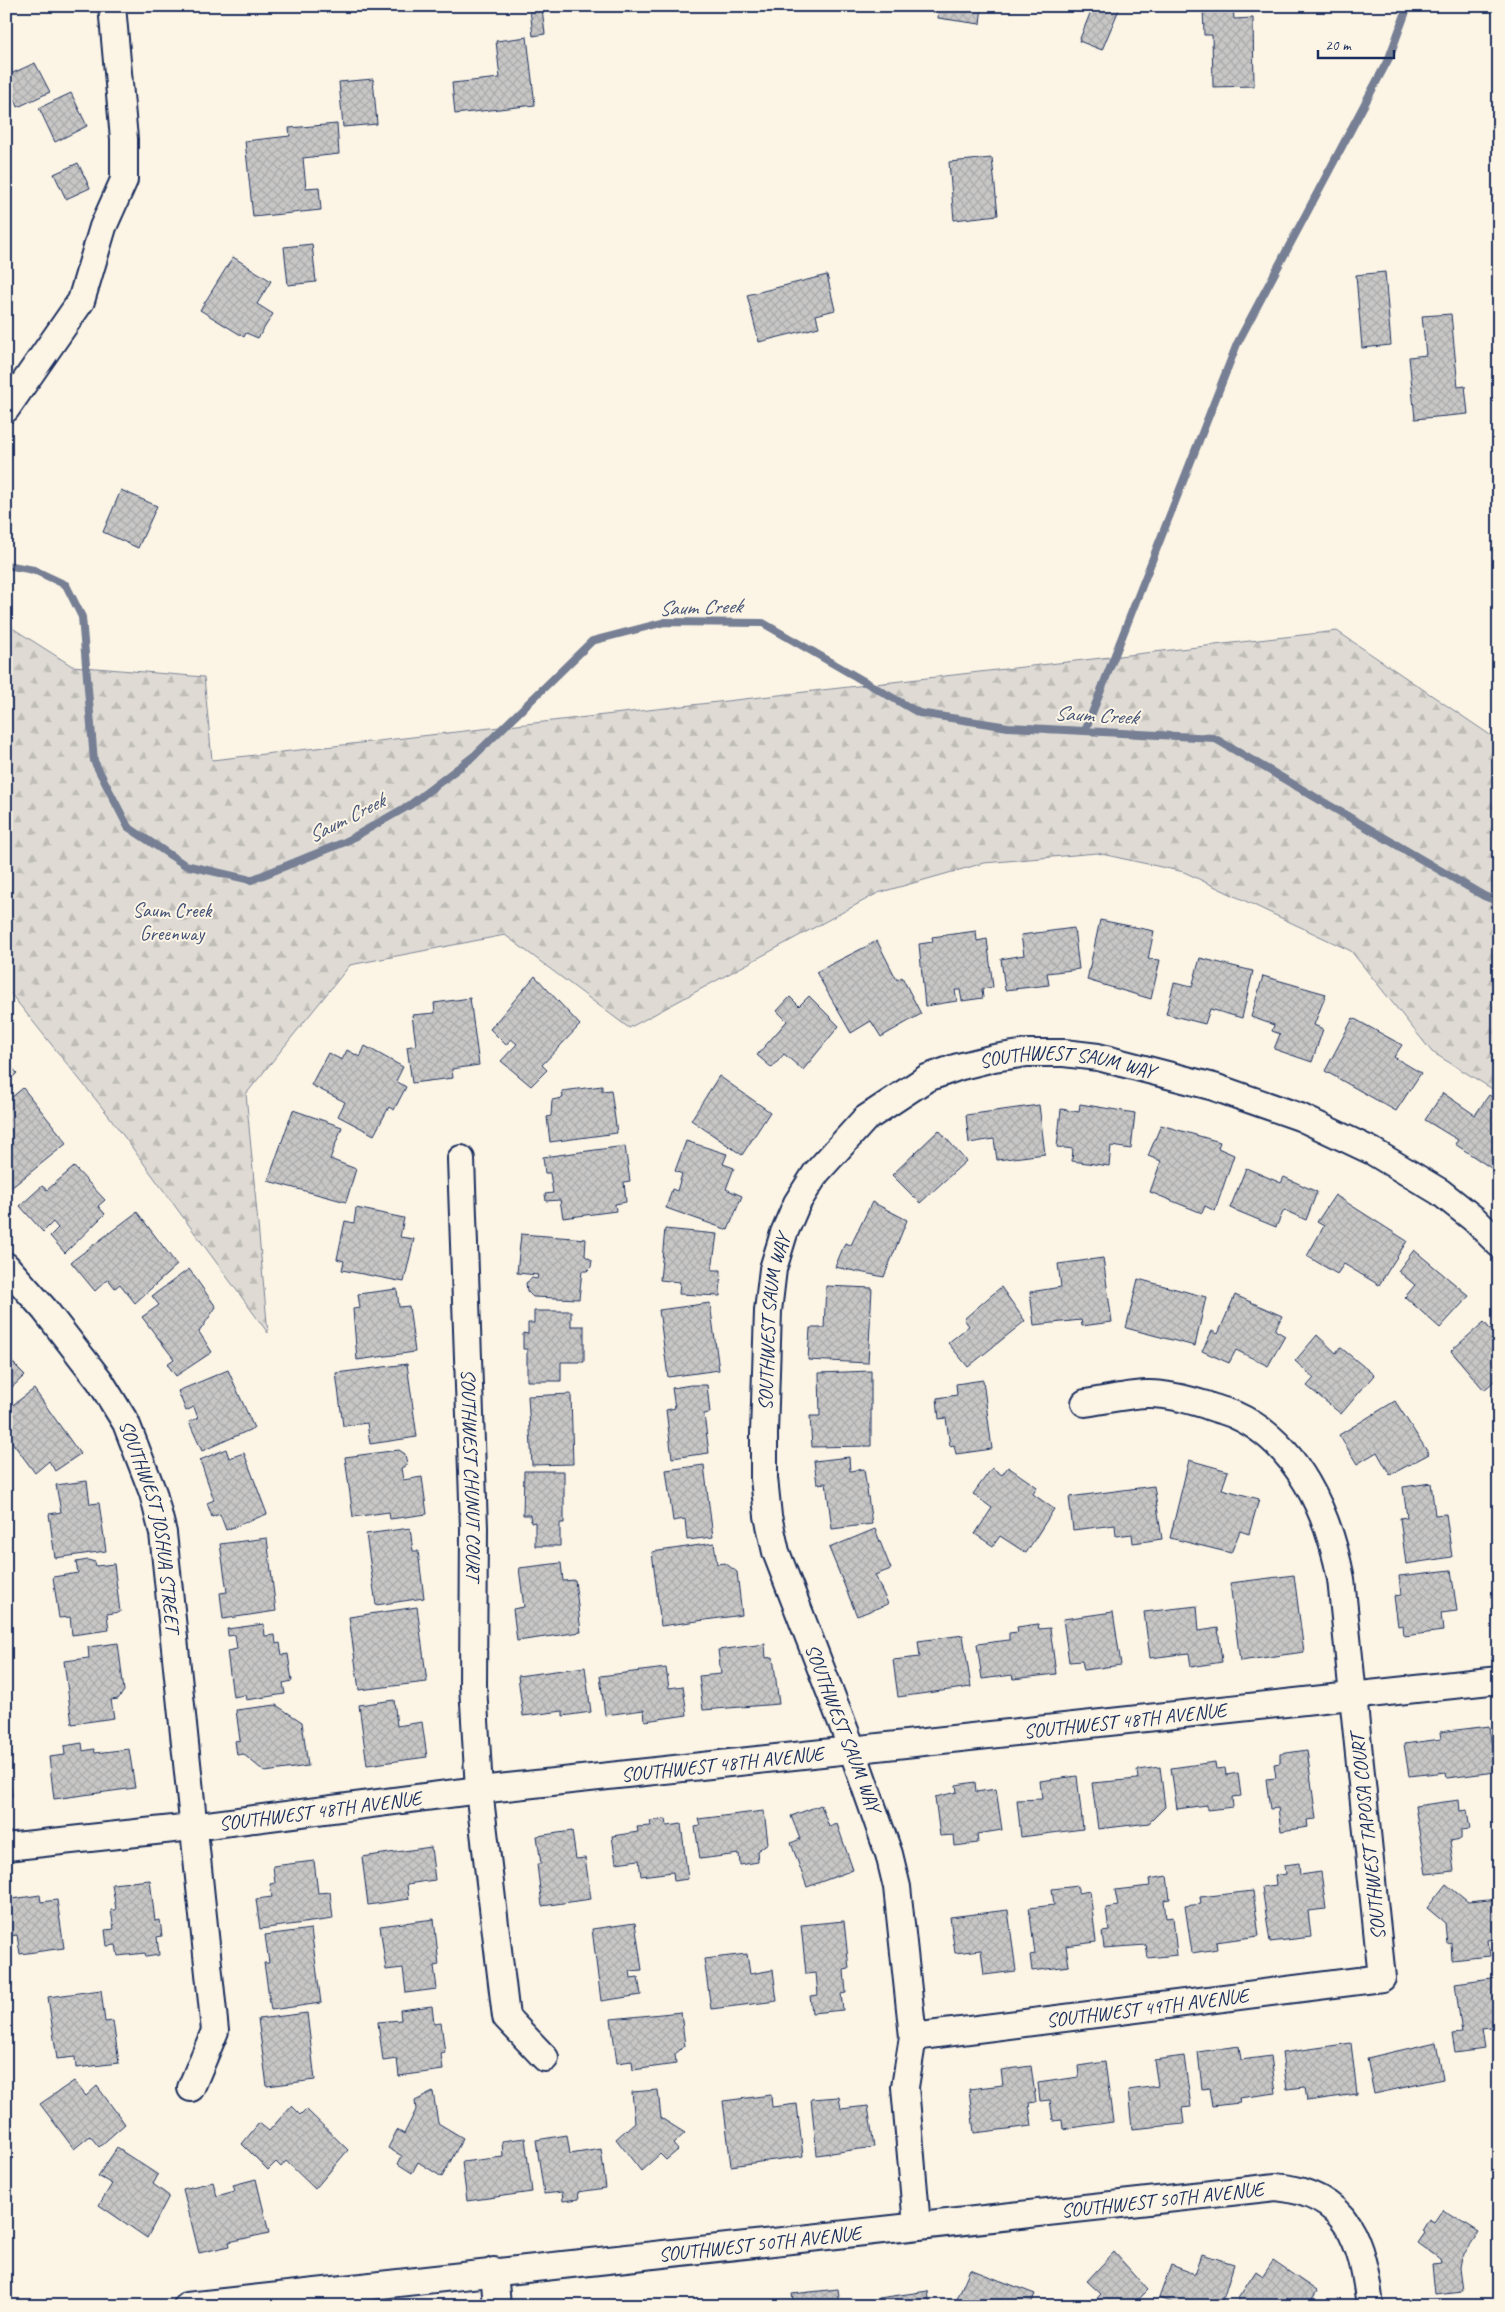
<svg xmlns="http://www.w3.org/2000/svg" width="1505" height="2312" font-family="Caveat,sans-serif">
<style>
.forest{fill:url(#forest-firs);stroke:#7d8599}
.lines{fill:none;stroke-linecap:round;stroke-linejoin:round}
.stream{stroke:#767f94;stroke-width:8}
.building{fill:url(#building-cross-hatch);stroke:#1b2f5e}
.minor-casing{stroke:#1b2f5e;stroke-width:30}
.minor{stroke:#fcf5e5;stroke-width:26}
.labels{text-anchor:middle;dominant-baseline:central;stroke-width:4;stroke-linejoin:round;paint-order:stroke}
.park-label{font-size:20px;fill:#425176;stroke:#fcf5e5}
.street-label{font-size:20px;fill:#1b2f5e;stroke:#fcf5e5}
.water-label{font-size:21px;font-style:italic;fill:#485779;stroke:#fcf5e5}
</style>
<defs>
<pattern id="forest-firs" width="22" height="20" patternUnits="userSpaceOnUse" patternTransform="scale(1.25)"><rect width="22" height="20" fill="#dfdbd4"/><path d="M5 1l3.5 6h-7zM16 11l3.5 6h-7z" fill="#bfbcb8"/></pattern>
<pattern id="building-cross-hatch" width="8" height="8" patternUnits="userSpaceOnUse" patternTransform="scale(1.25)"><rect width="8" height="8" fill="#c8c7c6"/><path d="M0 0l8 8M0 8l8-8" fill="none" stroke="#ababac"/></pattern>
</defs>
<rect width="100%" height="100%" fill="#fcf5e5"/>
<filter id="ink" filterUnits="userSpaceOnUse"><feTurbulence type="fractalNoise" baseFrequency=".02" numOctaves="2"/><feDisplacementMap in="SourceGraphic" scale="10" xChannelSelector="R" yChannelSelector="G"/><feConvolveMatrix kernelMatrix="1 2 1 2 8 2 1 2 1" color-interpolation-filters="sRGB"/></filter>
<g filter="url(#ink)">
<path class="forest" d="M6 624 72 666 204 677 212 760 1337 631 1499 741V1093L1432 1052 1351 951 1184 872 1097 853 984 863 878 893 629 1028 505 935 350 965 246 1094 268 1333 109 1116 6 988Z"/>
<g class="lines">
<path class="stream" d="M6 565 34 570 66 585 82 617 94 761 128 827 185 865 251 880 345 842 410 805 474 756 592 641 665 622 763 623 919 713 1008 727 1214 738 1484 896 1499 902
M1085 731 1237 344 1389 58 1408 6"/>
</g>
<path class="building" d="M939 6H982L980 24 938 18Z
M1093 6 1120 7 1102 50 1079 41Z
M1203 6H1233L1234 19 1253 18 1254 86 1213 87 1212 35H1204Z
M542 8 545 34 533 36 530 9Z
M527 37 535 105 455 114 452 83 500 78 496 41Z
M35 63 50 92 18 107 6 76Z
M373 79 377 124 343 127 339 82Z
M71 93 87 126 55 142 39 108Z
M337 124 339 154 303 158 306 188 319 187 321 210 253 217 245 141 290 136 289 128Z
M992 158 998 215 954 220 949 162Z
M78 163 90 188 66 199 54 174Z
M312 244 316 282 288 285 284 247Z
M233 257 271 281 257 304 273 314 258 338 246 333 244 337 200 310Z
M1385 272 1391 345 1362 348 1356 275Z
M827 275 835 310 816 315 819 327 759 342 747 295Z
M1451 314 1458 387 1465 386 1468 414 1415 419 1409 357 1426 355 1422 316Z
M121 490 157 506 138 548 103 532Z
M1100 920 1154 931 1148 959 1160 960 1151 999 1087 980Z
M1074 928 1079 969 1047 973 1049 985 1005 990 1001 959 1024 955 1021 935Z
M976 931 977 941 987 939 993 987 982 989 983 998 962 1001 960 990H955L957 1001 925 1006 919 944 933 942 932 937Z
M877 941 897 980 902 977 921 1014 881 1037 871 1021 851 1033 816 972Z
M1200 958 1253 971 1242 1018 1210 1009 1205 1024 1166 1014 1174 983 1192 987Z
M535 976 580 1025 542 1065 547 1070 531 1086 501 1061 517 1044 511 1039 506 1045 490 1029Z
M1263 976 1326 994 1314 1025 1323 1029 1312 1062 1274 1049 1280 1034 1272 1031 1274 1025 1251 1017Z
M809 996 839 1026 803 1070 784 1054 772 1068 757 1055 787 1021 777 1011 790 997 799 1006Z
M470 998 479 1065 452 1069 453 1078 412 1083 407 1047 416 1045 412 1015 435 1013 434 1003Z
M1353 1018 1402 1045 1394 1057 1421 1073 1396 1111 1325 1071Z
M365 1046 403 1067 396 1081 406 1087 394 1110 389 1107 374 1135 338 1116 345 1102 311 1085 328 1053 342 1060 347 1050 360 1057Z
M6 1061 17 1073 6 1084Z
M719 1076 770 1112 742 1155 691 1120Z
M602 1086V1091L611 1090 617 1133 550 1142 547 1117 551 1116 552 1100 563 1098 562 1091Z
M23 1088 67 1143 6 1192V1102Z
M1443 1093 1475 1115 1489 1095 1499 1102V1163L1494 1170 1455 1144 1458 1140 1425 1120Z
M1080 1104 1135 1113 1131 1149 1111 1146 1109 1166 1072 1161 1073 1149 1057 1147 1061 1109 1079 1112Z
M1039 1105 1045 1154 997 1160 994 1139 969 1143 966 1115Z
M293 1110 342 1127 330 1159 356 1169 346 1202 268 1181Z
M1161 1125 1220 1142 1218 1148 1234 1155 1215 1211 1205 1206 1202 1213 1150 1192 1161 1161 1148 1156Z
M939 1130 966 1161 920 1203 892 1175Z
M686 1141 727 1154 723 1164 734 1168 726 1189 742 1196 728 1230 666 1208 672 1189 677 1191 682 1174 675 1171Z
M625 1146 630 1181 624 1182 626 1202 615 1204 616 1211 563 1218 560 1200 546 1201 545 1194 553 1193 550 1173H545L543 1157Z
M74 1167 105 1200 98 1206 105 1214 65 1253 50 1236 58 1228 53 1222 43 1232 20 1206 42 1186 47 1190Z
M1246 1168 1281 1183 1284 1177 1317 1192 1306 1220 1284 1210 1276 1227 1230 1208Z
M1335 1195 1407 1241 1379 1285 1344 1264 1337 1274 1307 1256 1324 1226 1317 1222Z
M872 1202 907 1220 884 1277 835 1267 845 1243 851 1245Z
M356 1208 404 1218 400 1237 414 1239 404 1282 342 1270 344 1261 337 1259 345 1221 354 1223Z
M137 1212 177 1265 135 1303 120 1284 115 1288 108 1279 95 1291 71 1262Z
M665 1229 717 1234 712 1270H721L720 1296 679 1294 680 1282 660 1280Z
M521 1234 586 1239 585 1256 592 1260 591 1267 587 1271H582L579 1299 533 1297 527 1291 526 1283 532 1278 537 1279 538 1275 517 1273Z
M1414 1250 1469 1296 1440 1328 1405 1297 1415 1285 1398 1271Z
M1103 1258 1112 1322 1082 1326 1081 1320 1034 1325 1030 1292 1061 1287 1058 1264Z
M189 1269 216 1307 199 1332 212 1352 176 1376 167 1364 174 1359 142 1317 159 1305 152 1296Z
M1138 1279 1206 1297 1195 1346 1126 1328Z
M826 1286 872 1288 868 1363 808 1360 810 1328H824Z
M1001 1287 1025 1321 968 1367 948 1343 969 1326 964 1319Z
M397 1289 399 1307 409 1306 415 1352 357 1360 353 1309 360 1308 358 1294Z
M1235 1295 1282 1316 1275 1330 1285 1336 1268 1366 1236 1350 1229 1363 1202 1351 1212 1331 1218 1334Z
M710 1303 719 1370 668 1377 659 1310Z
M534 1311H571V1326H584V1362H561V1381H527V1349H523V1333L528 1334V1323H534Z
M1484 1322 1490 1329 1499 1322V1377L1484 1390 1451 1351Z
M1317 1335 1336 1353 1340 1347 1374 1375 1341 1414 1307 1386 1314 1378 1295 1361Z
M6 1356 25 1375 6 1393Z
M407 1364 417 1437 370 1444 367 1423 343 1426 336 1373Z
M228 1370 254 1428 202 1451 189 1422 198 1418 194 1407 186 1411 178 1391Z
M871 1371V1446L812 1447 810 1416H820L819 1373Z
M983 1380 992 1449 956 1454 954 1445 950 1446 946 1418 939 1419 937 1398 957 1395 956 1384Z
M691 1385H707L710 1413 704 1414 709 1453 672 1458 666 1410 675 1408 672 1388Z
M34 1389 80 1454 55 1471 49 1461 35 1473 6 1434V1427L10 1424 6 1419V1410Z
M571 1394 573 1464 532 1465 528 1396Z
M1395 1401 1429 1454 1390 1475 1377 1452 1357 1464 1339 1435Z
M226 1449 229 1458 244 1453 267 1514 226 1530 220 1514 212 1517 207 1503 214 1500 200 1460Z
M399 1450 405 1454 407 1465 401 1468 403 1480 422 1477 427 1514 390 1519 389 1512 353 1517 345 1457Z
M849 1457 850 1471 864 1469 872 1524 832 1529 826 1483 817 1484 814 1461Z
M1189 1460 1228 1471 1222 1489 1259 1499 1249 1534 1240 1531 1231 1553 1170 1538Z
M704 1465 713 1537 687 1540 685 1519 673 1521 666 1470Z
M1008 1467 1037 1487 1033 1494 1054 1509 1026 1553 1000 1536 993 1546 975 1534 992 1508 973 1494 992 1468 1002 1475Z
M524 1471H564V1523H560V1546H535V1522L531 1523 530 1515H523Z
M87 1481 90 1504 99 1503 106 1551 55 1558 49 1514 61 1512 56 1485Z
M1431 1483 1435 1515 1446 1514 1452 1557 1406 1564 1400 1518 1407 1517 1403 1487Z
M1154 1486 1162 1539 1133 1543 1132 1534 1116 1536 1115 1525 1073 1530 1069 1497Z
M410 1528 413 1551H418L424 1598 376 1605 366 1534Z
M875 1529 891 1569 875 1575 888 1604 857 1616 829 1548Z
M267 1538 276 1611 223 1619 220 1593 227 1592 220 1544Z
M714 1543 717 1564 725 1563 737 1572 742 1615 661 1626 652 1552Z
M88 1560 95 1562 96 1566 114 1564 120 1612 107 1614 109 1630 72 1635 70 1617 59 1618 53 1577 78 1573 76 1562Z
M561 1563 563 1581 575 1580 581 1632 517 1641 513 1609 524 1607 519 1568Z
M1451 1570 1457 1611 1441 1613 1443 1631 1404 1636 1403 1625 1398 1626 1394 1596 1401 1595 1399 1576Z
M1294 1575 1304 1652 1240 1661 1230 1583Z
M1197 1606 1199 1631 1218 1628 1222 1662 1191 1667 1189 1653 1150 1658 1144 1612Z
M417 1607 427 1682 359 1690 349 1617Z
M1113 1612 1121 1665 1084 1670 1082 1661 1069 1662 1063 1619Z
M264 1624 265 1636 275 1635 276 1644 280 1643 282 1655 288 1654 292 1681 283 1683 285 1694 246 1700 245 1695 233 1697 227 1651 237 1649 235 1635 228 1636 227 1629Z
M1038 1624 1039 1629 1050 1628 1056 1674 1013 1679 1012 1675 982 1679 977 1644 1009 1640V1633L1018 1632 1017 1627Z
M963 1635 971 1687 898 1697 893 1660 920 1657 918 1641Z
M118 1643 124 1691 118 1699 111 1700 114 1718 72 1724 64 1661 89 1658 88 1647Z
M765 1644 766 1658 773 1657 779 1704 703 1710 699 1676 721 1674 718 1650Z
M585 1667 591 1712 563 1716V1711L523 1716 518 1676Z
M666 1668 669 1688 683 1686 687 1715 645 1721 644 1710 605 1715 600 1676Z
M394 1700 397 1726 422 1722 427 1757 367 1765 359 1705Z
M276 1705 302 1722 308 1766 265 1772 243 1754 237 1755 235 1741 240 1740 236 1710Z
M1489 1726 1495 1772 1447 1778 1446 1772 1409 1776 1404 1744 1441 1739 1440 1732Z
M82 1743 83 1751 94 1749 95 1753 129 1749 135 1788 54 1799 49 1757 65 1755 64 1746Z
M1307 1750 1316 1819 1307 1820 1308 1827 1281 1831 1278 1808 1270 1809 1266 1779 1276 1778 1274 1764 1280 1763V1754Z
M7 1752 12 1796H6V1752Z
M1215 1762 1216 1769 1225 1768 1226 1775 1238 1773 1241 1796 1232 1797 1233 1807 1207 1810V1805L1177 1809 1171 1768Z
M1160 1767 1165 1807 1149 1823 1098 1829 1092 1783 1138 1779 1137 1770Z
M1077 1776 1083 1829 1021 1837 1017 1800 1042 1799 1040 1781Z
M975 1782 976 1792 996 1789 1002 1830 977 1834 978 1843 955 1846 954 1835 940 1836 935 1797 957 1792 956 1785Z
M1459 1800 1460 1811 1467 1810 1470 1829 1461 1830V1839L1450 1841 1454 1871 1426 1874 1415 1806Z
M821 1805 829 1827 837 1824 853 1870 807 1887 791 1843 800 1839 791 1816Z
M764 1811 768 1843 757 1851 758 1862 740 1865 739 1854 700 1859 695 1827 700 1826 698 1819Z
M666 1819 667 1826 681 1824 688 1879 674 1881 673 1872 641 1876 639 1860 616 1863 612 1836 638 1832 637 1827 651 1826 650 1821Z
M572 1831 576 1859 585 1858 591 1899 542 1906 537 1864H541L537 1836Z
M431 1847 435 1880 407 1884 409 1899 368 1905 362 1857Z
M314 1861 318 1893 330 1892 333 1919 260 1929 256 1899 272 1897 270 1884 275 1883 273 1866Z
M1299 1863 1300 1875 1321 1872 1326 1909 1308 1911 1311 1937 1270 1942 1262 1887 1276 1885 1275 1876 1286 1874 1285 1865Z
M1167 1876 1170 1899 1164 1900 1166 1918 1173 1917 1177 1955 1148 1958 1146 1945 1104 1948 1102 1932 1109 1931 1106 1908 1118 1906 1115 1890 1150 1886 1149 1879Z
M150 1880 155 1921 160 1920 162 1936 157 1937 159 1955 146 1957 145 1953 118 1956 116 1945 107 1946 105 1930 114 1929 111 1910H116L112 1884Z
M1446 1884 1468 1902 1499 1899V1939L1488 1940 1490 1956 1452 1960 1451 1943 1447 1944 1445 1923 1427 1908Z
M1078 1886V1893L1090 1891 1096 1942 1066 1946 1069 1966 1032 1971 1030 1955 1035 1954 1029 1908 1054 1905 1052 1889Z
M1253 1891 1259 1936 1216 1942 1217 1949 1192 1953 1185 1906 1201 1904 1200 1897Z
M40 1895 41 1902 57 1900 64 1948 20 1954 17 1935 6 1937V1906H12V1899Z
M1008 1910 1016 1971 984 1975 981 1950 955 1953 950 1917Z
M434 1919 439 1965 434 1966 437 1989 406 1993 403 1968 386 1970 380 1926Z
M844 1921 849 1969 844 1970 846 1993 841 1994 843 2010 812 2013 810 1996 818 1995 816 1973 806 1974 801 1925Z
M635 1923 642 1970 630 1971 631 1978 638 1977 641 1995 601 2001 592 1929Z
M311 1929 321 2003 271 2010 264 1963H269L265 1935Z
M747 1954 750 1974 773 1970 777 2001 711 2009 704 1959Z
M1499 1977V2026L1482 2028 1485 2049 1455 2053 1452 2034 1462 2033 1455 1983Z
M101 1990 105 2022 113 2021 119 2063 76 2068 75 2057 57 2059 48 1997Z
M432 2006 434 2024 441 2023 445 2053 441 2054 443 2070 399 2076 397 2059 383 2061 378 2022 401 2020 400 2010Z
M681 2012 685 2046 675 2054 676 2064 633 2070 632 2061 617 2063 611 2019Z
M307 2013 315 2080 267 2086 258 2019Z
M1436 2042 1443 2079 1374 2094 1367 2058Z
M1351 2043 1357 2094 1307 2101 1305 2087 1287 2089 1282 2053Z
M1239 2046 1241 2060 1271 2056 1276 2093 1239 2098 1240 2103 1212 2106 1209 2088 1202 2089 1198 2052Z
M1184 2056 1191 2107 1182 2108 1184 2124 1132 2129 1128 2090 1158 2086 1154 2060Z
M1105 2062 1113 2122 1063 2129 1062 2120 1053 2121 1050 2100 1040 2101 1038 2083 1079 2077 1078 2066Z
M1031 2066 1036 2102 1029 2103 1032 2126 974 2133 969 2089 1003 2085 1001 2070Z
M74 2081 86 2096 97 2086 125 2124 99 2147 90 2136 74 2149 40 2104Z
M658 2090 661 2118 685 2133 673 2144 678 2150 666 2160 660 2154 641 2171 616 2139 635 2122 632 2092Z
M433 2092 438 2123 463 2138 442 2177 418 2162 412 2173 398 2164 402 2156 388 2148 397 2130 404 2134 416 2110 415 2101Z
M771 2095 772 2107 797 2104 803 2156 731 2166 723 2101Z
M839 2097 841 2109 868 2106 874 2147 817 2155 811 2099Z
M291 2106 300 2115 306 2109 348 2150 315 2189 286 2161 281 2167 276 2162 268 2170 242 2144 259 2123 269 2131Z
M567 2135 570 2154 601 2149 606 2188 578 2192 579 2199 563 2201 562 2192 544 2194 536 2140Z
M525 2138 532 2192 467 2201 462 2162 503 2157 502 2141Z
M117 2148 158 2175 153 2184 169 2196 147 2238 99 2205 112 2184 98 2176Z
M256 2179 269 2233 229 2242 230 2246 199 2253 183 2189 213 2182 217 2196 235 2191 233 2185Z
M1443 2209 1479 2232 1462 2257 1460 2267 1463 2291 1435 2294 1432 2264 1441 2263 1440 2259 1418 2243 1425 2233 1422 2231 1429 2219 1434 2222Z
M1114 2252 1148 2290 1132 2306H1090L1101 2294 1087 2281Z
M1202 2254 1234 2264 1221 2306H1181L1159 2298 1171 2265 1195 2274Z
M1273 2261 1317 2291 1308 2306H1246L1237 2300 1256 2271 1263 2276Z
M970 2269 1035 2294 1030 2306H954Z
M838 2289 840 2306H794L792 2294Z
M928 2291 930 2306H880L879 2298Z"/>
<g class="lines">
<defs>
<g id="minor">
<path d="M6 409 81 301 103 227 124 180V139L112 6"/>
<path id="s1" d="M461 1159 474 1528 473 1685 479 1790 506 2017 545 2058"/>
<path id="s2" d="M6 1266 45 1310 100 1381 126 1423 153 1493 163 1533 215 2031 191 2088"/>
<path id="s3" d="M6 1847 192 1827 479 1790 1499 1680"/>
<path id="s4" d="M913 2037 1382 1978 1341 1579C1329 1515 1298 1443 1235 1415 1226 1411 1215 1409 1206 1405 1187 1399 1165 1393 1146 1394 1126 1395 1105 1400 1085 1403"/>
<path id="s5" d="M917 2226 905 2087 913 2037 897 1887 889 1854 852 1749 776 1552 768 1516 764 1478V1433L768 1311 773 1269 784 1233 797 1203 816 1173 865 1119 927 1078 958 1067 994 1058 1027 1053H1064L1098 1057 1214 1087 1300 1117 1372 1151 1440 1192 1474 1219 1499 1244"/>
<path d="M494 2271 497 2306"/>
<path id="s6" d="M187 2306 1276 2187C1349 2194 1362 2242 1370 2306"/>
</g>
</defs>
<use href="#minor" class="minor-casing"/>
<use href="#minor" class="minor"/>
</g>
</g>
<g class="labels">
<g class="park-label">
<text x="172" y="910">Saum Creek<tspan x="172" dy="23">Greenway</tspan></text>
</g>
<g class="street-label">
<text stroke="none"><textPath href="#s5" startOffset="1379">SOUTHWEST SAUM WAY</textPath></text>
<text stroke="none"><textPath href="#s5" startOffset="929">SOUTHWEST SAUM WAY</textPath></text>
<text stroke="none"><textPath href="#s1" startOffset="316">SOUTHWEST CHUNUT COURT</textPath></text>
<text stroke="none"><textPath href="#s2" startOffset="305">SOUTHWEST JOSHUA STREET</textPath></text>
<text stroke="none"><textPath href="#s3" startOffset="1126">SOUTHWEST 48TH AVENUE</textPath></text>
<text transform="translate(843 1728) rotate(69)">SOUTHWEST SAUM WAY</text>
<text stroke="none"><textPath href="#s3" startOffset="721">SOUTHWEST 48TH AVENUE</textPath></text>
<text stroke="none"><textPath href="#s3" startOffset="316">SOUTHWEST 48TH AVENUE</textPath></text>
<text transform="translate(1368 1837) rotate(-96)">SOUTHWEST TAPOSA COURT</text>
<text stroke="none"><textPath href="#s4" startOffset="236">SOUTHWEST 49TH AVENUE</textPath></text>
<text stroke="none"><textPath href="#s6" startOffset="981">SOUTHWEST 50TH AVENUE</textPath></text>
<text stroke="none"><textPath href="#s6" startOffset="576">SOUTHWEST 50TH AVENUE</textPath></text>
</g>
<g class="water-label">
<text transform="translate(700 607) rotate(-2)">Saum Creek</text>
<text transform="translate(1096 715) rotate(3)">Saum Creek</text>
<text transform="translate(346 818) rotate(-27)">Saum Creek</text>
</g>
</g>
<rect width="1505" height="2312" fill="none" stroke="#fcf5e5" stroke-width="25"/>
<rect x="12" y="12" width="1480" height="2287" fill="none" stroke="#1b2f5e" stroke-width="2" filter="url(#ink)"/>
<path d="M1318 50v8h76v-8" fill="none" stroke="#1b2f5e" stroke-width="2.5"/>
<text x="1325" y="50" font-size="15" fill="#1b2f5e" stroke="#fcf5e5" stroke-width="4" paint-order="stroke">20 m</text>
</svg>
